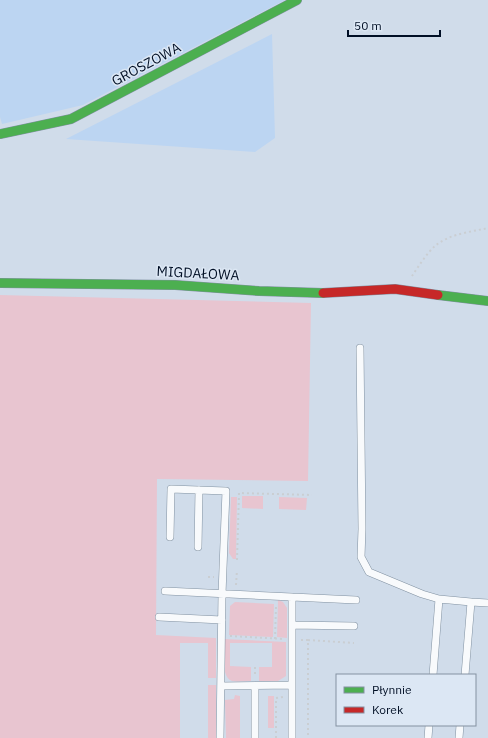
<svg xmlns="http://www.w3.org/2000/svg" width="488" height="738" font-family="'IBM Plex Sans',sans-serif">
<style>
.built{fill:#bcd5f2}
.green{fill:#e8c5d0}
.lines{fill:none;stroke-linecap:round;stroke-linejoin:round}
.lane-casing{stroke:#8091a1;stroke-width:8}
.fast-casing{stroke:#8091a1;stroke-width:10}
.jam-casing{stroke:#8091a1;stroke-width:10}
.path{stroke:#caced2;stroke-width:2;stroke-dasharray:2 3;stroke-linecap:butt}
.lane{stroke:#f8fafc;stroke-width:7}
.fast{stroke:#4caf50;stroke-width:9}
.jam{stroke:#c62828;stroke-width:9}
.labels{text-anchor:middle;dominant-baseline:central;stroke-width:3;stroke-linejoin:round;paint-order:stroke}
.street-label{font-size:14px;fill:#000f25;stroke:#dce7f4}
</style>
<rect width="100%" height="100%" fill="#d0dcea"/>
<path class="built" d="M0 0H285L83 105 2 124 0 117Z
M272 34 275 138 255 152 66 139Z"/>
<path class="green" d="M0 295 311 303 308 481 157 479 156 635 216 638V678H208V643H180V738H0Z
M242 496H263V509L242 508Z
M231 497H237L236 559H233L229 553Z
M279 497 307 498 306 510 279 509Z
M278 600 283 602 287 608V638L277 637Z
M235 602 274 604 273 637 229 635 230 606Z
M224 639 286 642V676L278 681H259V667H272V643H230V666L251 667V681C245 681 237 682 232 681 220 677 224 648 224 639Z
M208 685H216V738H208Z
M235 695 240 696V738H226L225 700 234 699Z
M268 696H274V728H268Z"/>
<g class="lines">
<defs>
<path id="lane" d="M360 348 362 529 361 557 369 572 422 594 439 599
M170 537 171 489 226 491 222 594 220 738
M198 547 199 490
M165 591 292 597V738
M292 597 356 600
M159 617 222 620
M292 625 354 626
M433 675 439 599 471 602
M465 675 471 602 488 603
M221 686 292 685
M255 686V738
M428 738 429 725
M459 738 460 725"/>
<path id="fast" d="M0 134 71 119 297 0
M0 283 175 285 259 291 323 293
M438 295 488 301"/>
<path id="jam" d="M323 293 395 289 438 295"/>
</defs>
<use href="#lane" class="lane-casing"/>
<use href="#fast" class="fast-casing"/>
<use href="#jam" class="jam-casing"/>
<path class="path" d="M412 276C418 267 427 253 435 246 449 234 470 232 488 228
M237 560 239 493 312 495
M208 577H214
M236 585 237 570
M230 636 284 639
M275 639 276 606
M301 640H308V738
M308 640 354 643
M255 667V676
M276 738V698L283 697"/>
<use href="#lane" class="lane"/>
<use href="#fast" class="fast"/>
<use href="#jam" class="jam"/>
</g>
<g class="labels">
<g class="street-label">
<text transform="translate(146 64) rotate(-28)">GROSZOWA</text>
<text transform="translate(198 273) rotate(3)">MIGDAŁOWA</text>
</g>
</g>
<rect x="336" y="674" width="140" height="52" fill="#dce7f4" stroke="#8491a1"/>
<rect x="344" y="687" width="20" height="6" fill="#4caf50" stroke="#8491a1"/>
<text x="372" y="694" font-size="12" fill="#000f25">Płynnie</text>
<rect x="344" y="707" width="20" height="6" fill="#c62828" stroke="#8491a1"/>
<text x="372" y="714" font-size="12" fill="#000f25">Korek</text>
<path d="M348 30v6h92v-6" fill="none" stroke="#000f25" stroke-width="2"/>
<text x="354" y="30" font-size="12" fill="#000f25" stroke="#dce7f4" stroke-width="3" paint-order="stroke">50 m</text>
</svg>
